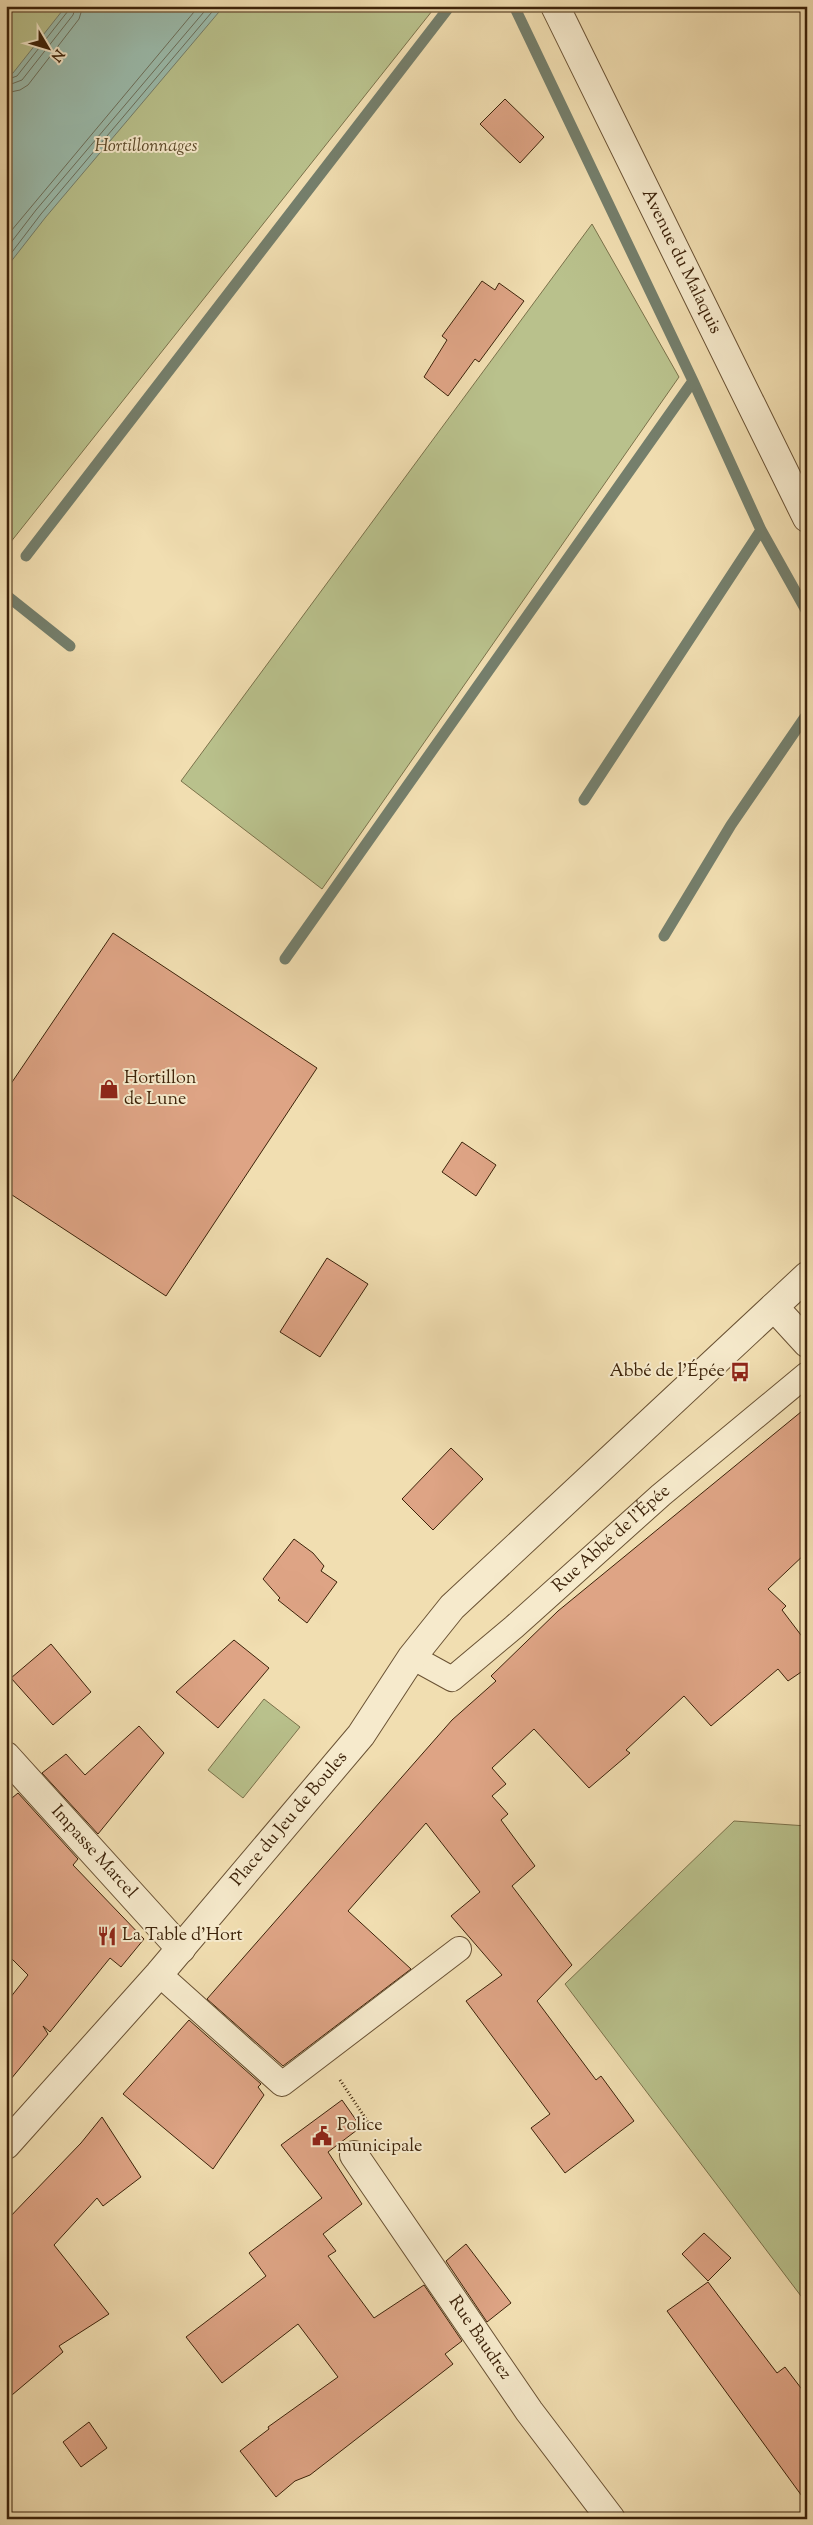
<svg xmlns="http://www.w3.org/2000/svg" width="813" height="2525" font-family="'Sorts Mill Goudy',serif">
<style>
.green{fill:#b9c18c;stroke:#7b724b}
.water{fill:#9bbcad;stroke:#757f6c}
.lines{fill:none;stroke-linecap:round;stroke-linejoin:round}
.shore{stroke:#6c705c;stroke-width:1}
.stream{stroke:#757f6c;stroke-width:11}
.building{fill:#dea485;stroke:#3d230a}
.lane-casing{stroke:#6a5234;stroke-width:26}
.street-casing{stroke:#6a5234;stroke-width:30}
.path{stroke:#3d230a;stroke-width:3;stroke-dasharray:1 2.5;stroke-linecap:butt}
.lane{stroke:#f6eacc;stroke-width:24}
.street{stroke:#f6eacc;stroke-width:28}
.labels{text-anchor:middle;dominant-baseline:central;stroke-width:4;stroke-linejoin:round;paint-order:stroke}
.park-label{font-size:18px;font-style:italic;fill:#5c4a2a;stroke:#f6eacc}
.street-label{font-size:18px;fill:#3d230a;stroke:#f6eacc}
.poi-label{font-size:18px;fill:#3d230a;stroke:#f6eacc;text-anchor:start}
</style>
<rect width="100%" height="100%" fill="#f1deb1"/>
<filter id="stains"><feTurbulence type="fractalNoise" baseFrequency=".004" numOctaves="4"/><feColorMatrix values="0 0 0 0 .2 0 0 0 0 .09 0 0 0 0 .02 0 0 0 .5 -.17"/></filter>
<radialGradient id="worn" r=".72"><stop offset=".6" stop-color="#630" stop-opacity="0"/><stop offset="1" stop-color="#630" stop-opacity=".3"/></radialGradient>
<path class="green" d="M6 6H436L6 548Z
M592 224 679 377 322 889 181 781Z
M264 1699 300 1727 243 1798 208 1770Z
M734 1821 807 1826V2304L565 1984Z"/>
<path class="water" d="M66 6H224L45 218 6 268V75L13 73Z"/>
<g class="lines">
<path class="shore" d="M6 80 17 76 68 11 69 6
M6 86 22 80 73 15 76 6
M6 93 20 90 28 85 79 19 83 6
M6 237 199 6
M6 249 36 210 209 6
M6 260 41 214 217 6"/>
<path class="stream" d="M514 6 693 381 761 530 807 612
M26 556 450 6
M6 595 70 646
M584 800 761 530
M664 936 731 825 807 714
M285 959 693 381"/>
</g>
<path class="building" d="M505 99 544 137 520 163 480 124Z
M482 281 495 290 499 283 524 301 479 362 475 359 448 396 424 377 447 340 442 336Z
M113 933 317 1068 166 1296 6 1191V1091Z
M462 1142 496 1165 476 1196 442 1172Z
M327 1258 368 1284 320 1357 280 1332Z
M807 1407V1552L768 1589 786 1606 782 1610 807 1643V1668L788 1681 778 1669 711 1726 684 1696 626 1750 630 1753 589 1788 534 1729 492 1768 506 1784 492 1796 508 1814 501 1820 535 1866 512 1886 572 1965 537 2001 596 2080 601 2076 634 2121 565 2173 531 2128 550 2114 466 2001 502 1975 451 1916 480 1892 426 1823 348 1911 411 1969 283 2066 207 1999 452 1720 496 1681 491 1676 558 1611Z
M451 1448 483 1479 433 1530 402 1499Z
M294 1539 313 1553 324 1566 321 1571 337 1582 307 1623 278 1600 280 1598 263 1579Z
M234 1640 269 1668 218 1728 176 1692Z
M51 1644 91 1692 53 1725 11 1678Z
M139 1726 164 1753 98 1834 42 1773 66 1754 85 1775Z
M18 1793 78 1859 73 1865 144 1939 121 1967 110 1958 50 2032 43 2026 48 2034 6 2085V2003L28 1975 6 1953V1803Z
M189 2020 261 2084 258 2087 264 2095 213 2169 123 2094Z
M342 2100 361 2127 328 2152 362 2204 323 2234 336 2251 328 2256 374 2318 424 2285 462 2341 445 2354 453 2364 310 2475 295 2481 276 2497 240 2451 269 2429 268 2427 338 2377 298 2324 222 2383 186 2337 266 2276 249 2253 322 2198 281 2145Z
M102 2117 141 2177 103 2206 97 2198 54 2245 109 2314 59 2346 63 2352 6 2400V2221L81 2143Z
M704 2233 731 2258 708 2281 682 2254Z
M466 2244 511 2303 487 2322 446 2261Z
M708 2282 777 2373 785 2367 807 2396V2503L667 2311Z
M89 2422 107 2448 81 2467 63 2442Z"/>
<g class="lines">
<defs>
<g id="lane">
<path id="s1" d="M412 1657 452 1679 514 1627 661 1495 807 1374"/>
<path d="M159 1974 282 2084 459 1949"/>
</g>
<g id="street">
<path id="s2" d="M555 6 807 518"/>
<path d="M774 1307 807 1343"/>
<path id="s3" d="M6 1756 181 1949"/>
<path id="s4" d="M6 2145 159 1974 361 1735 412 1657 452 1607 807 1276"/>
<path id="s5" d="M354 2155 529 2411 611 2519"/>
</g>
</defs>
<use href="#lane" class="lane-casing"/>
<use href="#street" class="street-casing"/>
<path class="path" d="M340 2080 370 2125"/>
<use href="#lane" class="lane"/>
<use href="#street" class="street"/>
</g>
<defs>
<symbol id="shop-bare" viewBox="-9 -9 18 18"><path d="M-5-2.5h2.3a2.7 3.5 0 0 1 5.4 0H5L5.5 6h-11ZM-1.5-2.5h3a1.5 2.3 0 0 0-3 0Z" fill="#8f2418" stroke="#f6eacc" stroke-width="2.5" paint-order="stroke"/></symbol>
<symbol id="bus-bare" viewBox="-9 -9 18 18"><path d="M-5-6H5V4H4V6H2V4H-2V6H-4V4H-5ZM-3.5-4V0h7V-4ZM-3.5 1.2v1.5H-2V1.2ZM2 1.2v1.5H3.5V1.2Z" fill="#8f2418" stroke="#f6eacc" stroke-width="2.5" paint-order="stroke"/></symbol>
<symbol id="restaurant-bare" viewBox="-9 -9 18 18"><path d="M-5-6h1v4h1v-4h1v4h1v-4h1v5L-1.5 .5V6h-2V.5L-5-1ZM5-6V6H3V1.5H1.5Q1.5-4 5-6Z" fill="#8f2418" stroke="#f6eacc" stroke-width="2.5" paint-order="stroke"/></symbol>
<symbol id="civic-bare" viewBox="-9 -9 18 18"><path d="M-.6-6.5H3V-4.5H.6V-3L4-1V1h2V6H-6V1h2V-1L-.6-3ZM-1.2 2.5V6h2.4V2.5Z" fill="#8f2418" stroke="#f6eacc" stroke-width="2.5" paint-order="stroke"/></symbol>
</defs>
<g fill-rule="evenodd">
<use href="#shop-bare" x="95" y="1075" width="28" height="28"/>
<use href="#bus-bare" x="726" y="1358" width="28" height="28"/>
<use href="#restaurant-bare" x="93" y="1922" width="28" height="28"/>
<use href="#civic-bare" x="308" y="2122" width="28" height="28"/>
</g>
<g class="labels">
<g class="park-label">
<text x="146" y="147">Hortillonnages</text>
</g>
<g class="street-label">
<text stroke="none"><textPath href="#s2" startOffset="285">Avenue du Malaquis</textPath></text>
<text stroke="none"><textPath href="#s1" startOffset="258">Rue Abbé de l'Épée</textPath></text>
<text stroke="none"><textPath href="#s4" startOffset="432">Place du Jeu de Boules</textPath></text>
<text stroke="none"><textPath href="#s3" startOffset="130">Impasse Marcel</textPath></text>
<text stroke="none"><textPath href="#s5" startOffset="222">Rue Baudrez</textPath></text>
</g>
<g class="poi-label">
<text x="124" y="1079">Hortillon<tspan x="124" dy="21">de Lune</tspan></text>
<text x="725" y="1372" text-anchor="end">Abbé de l'Épée</text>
<text x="122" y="1936">La Table d'Hort</text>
<text x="337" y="2126">Police<tspan x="337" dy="21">municipale</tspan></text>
</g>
</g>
<rect width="813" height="2525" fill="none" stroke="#f1deb1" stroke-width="25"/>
<rect x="8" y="8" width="798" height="2510" fill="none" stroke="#3d230a" stroke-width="2.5"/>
<rect x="12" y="12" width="788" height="2500" fill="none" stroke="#3d230a"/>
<g transform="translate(48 48) rotate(128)" stroke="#f6eacc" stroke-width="4" paint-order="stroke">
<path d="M0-4L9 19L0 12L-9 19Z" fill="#3d230a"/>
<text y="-8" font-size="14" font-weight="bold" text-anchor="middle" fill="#3d230a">N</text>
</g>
<rect width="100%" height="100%" filter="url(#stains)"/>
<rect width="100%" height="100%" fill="url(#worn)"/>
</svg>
